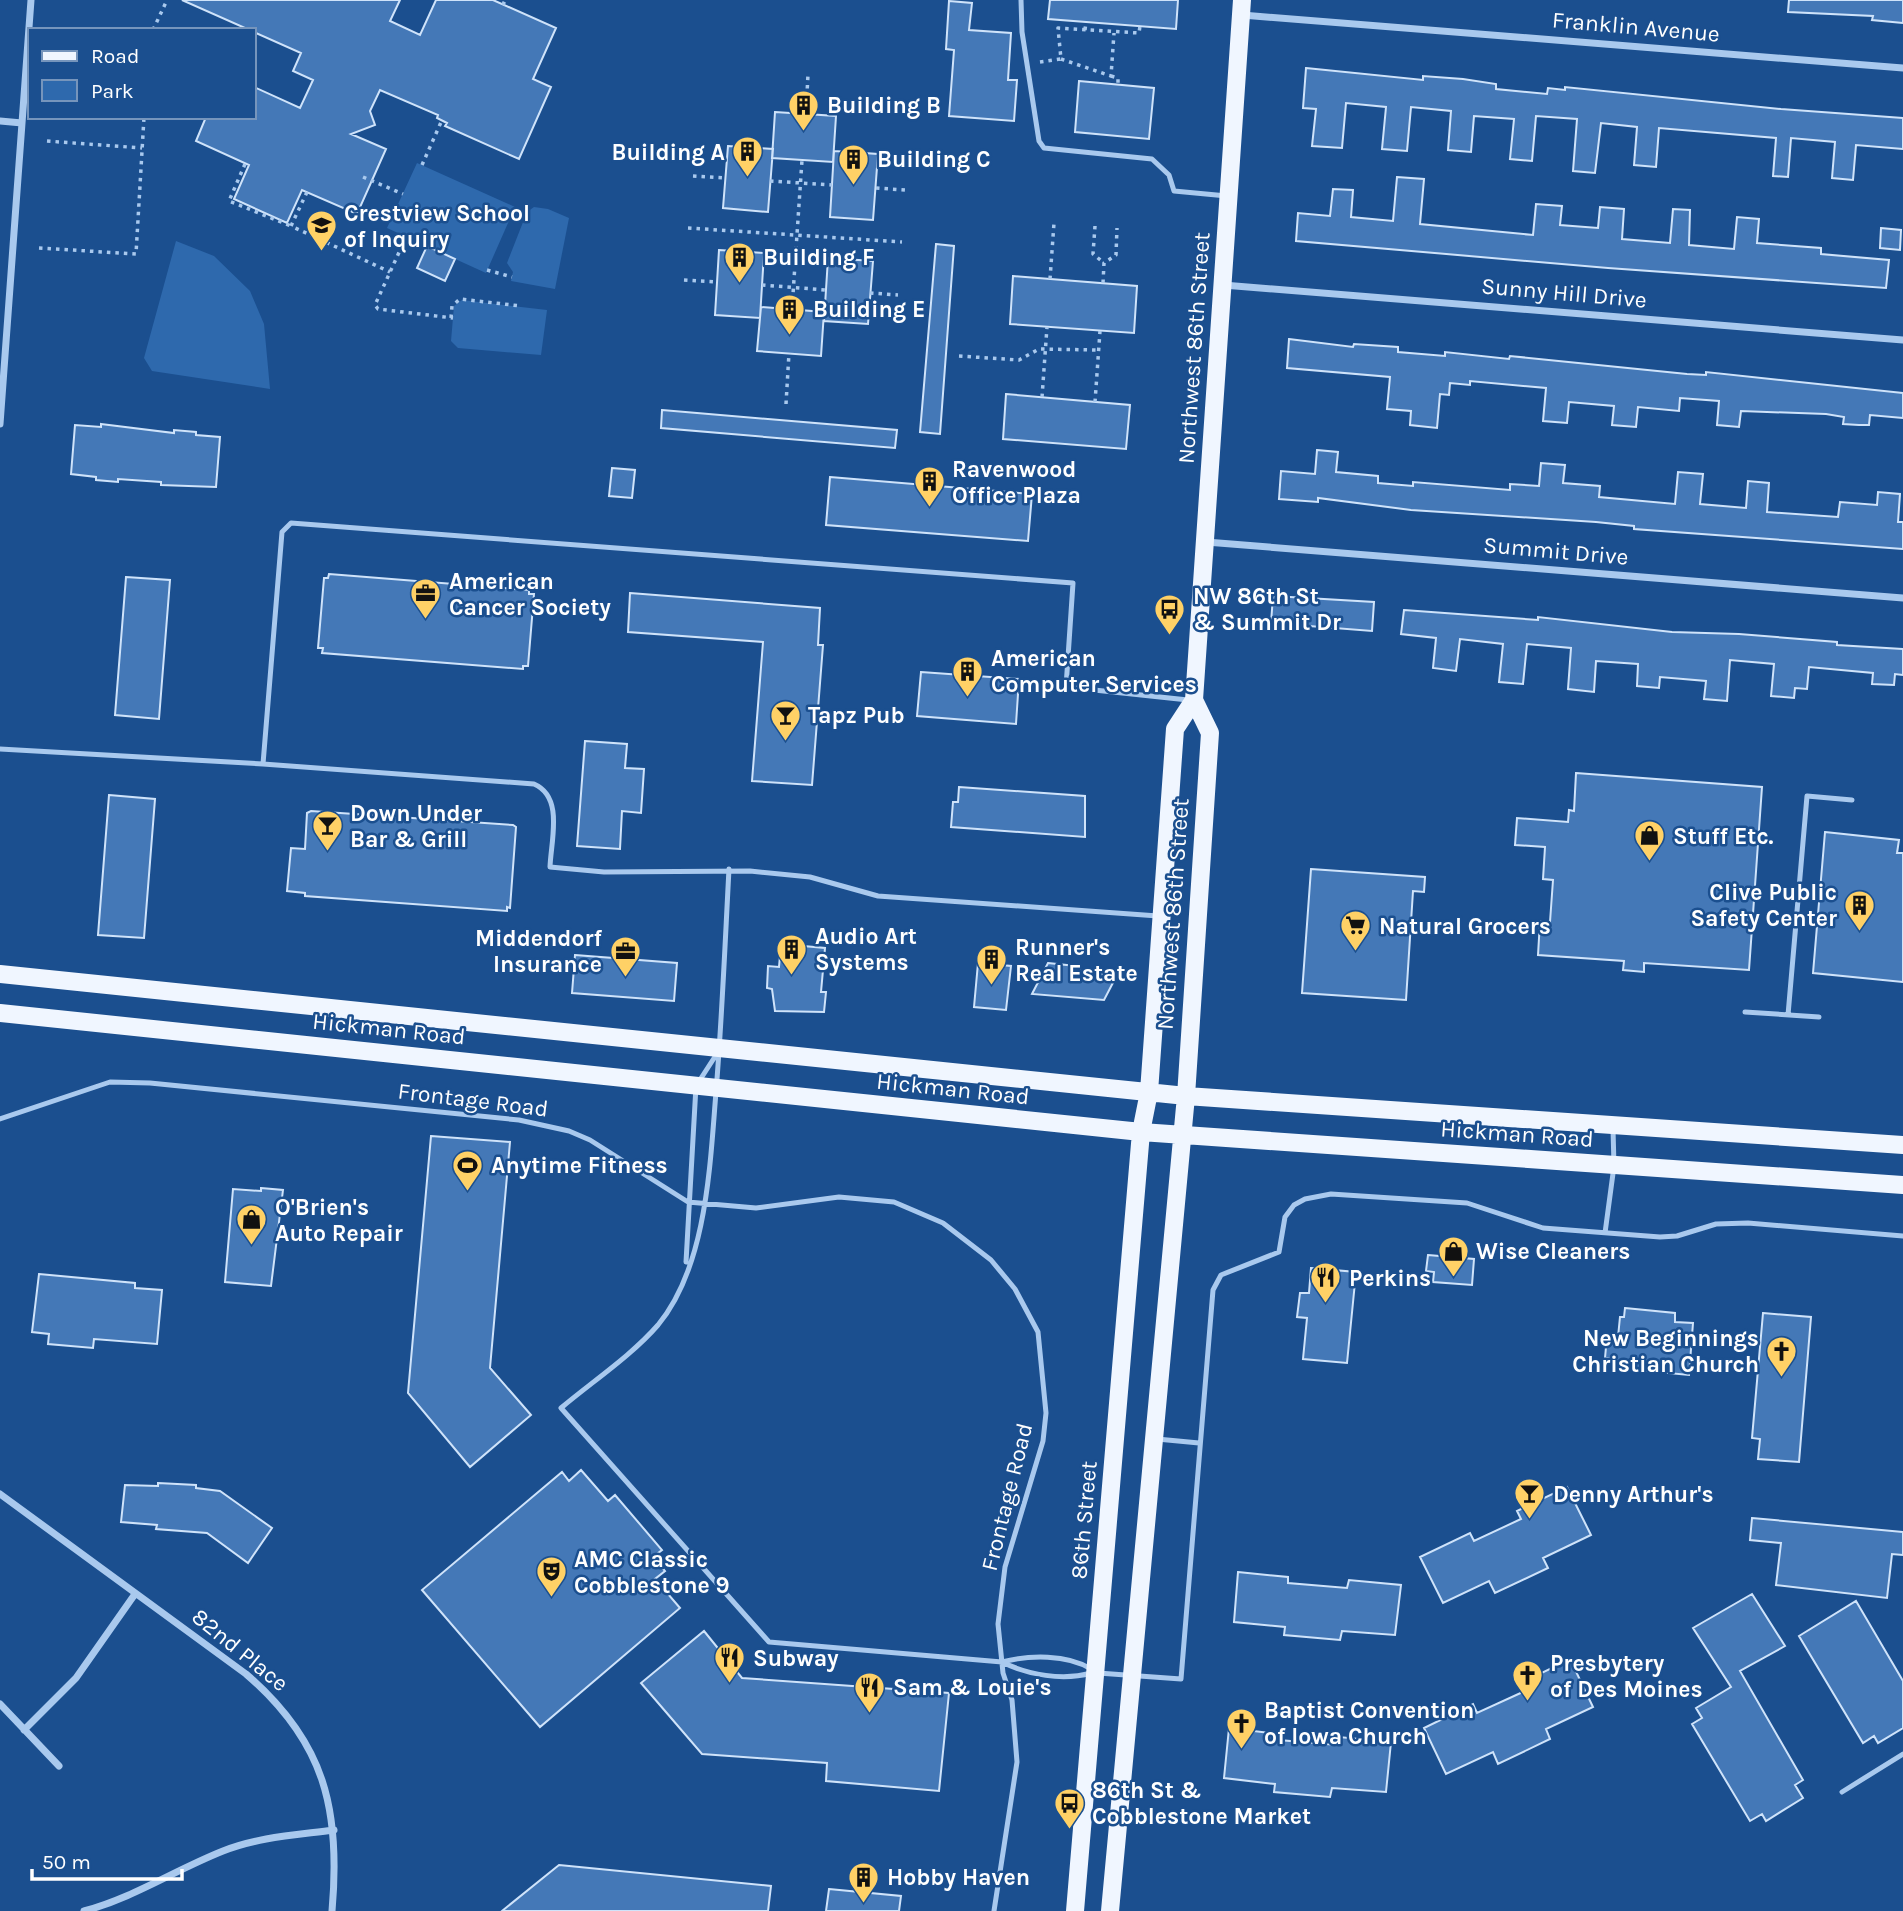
<svg xmlns="http://www.w3.org/2000/svg" width="1903" height="1911" font-family="Karla,sans-serif">
<style>
.green{fill:#2e69ad}
.building{fill:#4478b7;stroke:#cfe3fa;stroke-width:2}
.lines{fill:none;stroke-linecap:round;stroke-linejoin:round}
.path{stroke:#a9c9ee;stroke-width:3.5;stroke-dasharray:3.5 5;stroke-linecap:butt}
.lane{stroke:#a9c9ee;stroke-width:5}
.street{stroke:#a9c9ee;stroke-width:7}
.primary{stroke:#f0f6ff;stroke-width:18}
.labels{text-anchor:middle;dominant-baseline:central;stroke-width:5;stroke-linejoin:round;paint-order:stroke}
.street-label{font-size:23px;fill:#fff;stroke:#1b4f8f}
.poi-label{font-size:23px;font-weight:bold;fill:#fff;stroke:#1b4f8f;text-anchor:start}
</style>
<rect width="100%" height="100%" fill="#1b4f8f"/>
<path class="green" d="M417 163 515 207 486 273 387 228Z
M534 207 548 209 569 218 555 289 511 281 513 272 507 263 527 212Z
M176 241 214 256 250 291 264 324 270 389 152 371 144 358Z
M462 300 547 310 541 355 458 348 451 341 454 306Z"/>
<path class="building" d="M182 0H400L390 21 420 35 436 0H493L556 28 533 79 551 87 519 159 445 126 447 123 437 118 438 115 380 90 370 111 375 125 351 134 386 149 357 214 302 190 287 223 234 199 249 165 196 141 206 117H254V87L300 108 313 80 293 71 301 53Z
M1050 0H1178L1176 29 1048 19Z
M1789 0H1903V23L1872 20 1873 16 1788 12Z
M949 1 972 3 969 30 1011 33 1008 80H1017L1014 121 949 116 954 50 946 49Z
M1306 68 1423 80V76L1463 79 1496 84V89L1547 94 1548 88 1565 90V87L1781 109 1903 118V149L1856 145 1853 180 1832 178 1835 142 1791 138 1788 177 1773 176 1776 138 1659 128 1656 167 1634 165 1637 127 1601 123 1595 173 1573 171 1577 119 1536 116 1532 161 1510 159 1514 119 1474 116 1471 152 1448 150 1451 111 1411 107 1407 151 1382 149 1386 107 1346 103 1342 148 1312 146 1316 109 1303 108Z
M1079 81 1154 88 1149 139 1075 132Z
M775 112 836 116 833 162 772 158Z
M728 146 773 149 768 212 723 208Z
M834 151 878 154 873 220 830 217Z
M1397 177 1424 179 1420 224 1533 235 1536 204 1562 206 1560 225 1598 228 1600 207 1624 209 1622 239 1670 243 1673 209 1690 210 1689 245 1734 249 1737 217 1759 219 1757 243 1821 248V254L1889 260 1886 288 1608 268 1296 241 1298 213 1330 216 1333 189 1353 190 1351 217 1393 221Z
M1881 228 1901 230 1900 250 1880 248Z
M936 244 954 246 940 434 920 432Z
M427 246 455 259 445 281 417 268Z
M719 250 764 253 760 318 715 315Z
M828 258 873 261 868 324 824 321Z
M1013 276 1137 286 1134 333 1010 324Z
M761 307 824 312 821 356 757 351Z
M1289 339 1353 347 1354 344 1398 347V352L1445 356V352L1509 359 1510 356 1687 374 1706 375V372L1903 393V418L1870 415 1869 425H1859L1843 424 1844 417 1826 414 1741 411 1739 427 1717 425 1719 401 1680 398 1679 411 1638 407 1636 427 1612 425 1614 406 1569 402 1567 423 1543 421 1546 388 1470 381V385L1450 383 1449 395 1440 394 1437 428 1410 425 1411 411 1387 409 1390 377 1287 368Z
M1006 394 1130 405 1126 449 1003 439Z
M662 410 897 430 895 448 661 428Z
M101 424 174 433V430L196 432V435L220 437 216 487 161 485V482L118 479V482L96 480V477L71 474 75 425 101 427Z
M1317 450 1338 452 1336 472 1378 476V483L1413 486V482L1510 490V484L1539 486 1541 463 1565 465 1563 483 1600 486 1599 497 1675 504 1678 472 1703 474 1700 504 1746 508 1748 481 1769 483 1767 512 1838 517 1840 502 1877 505 1878 492 1900 494 1898 522H1903V549L1634 529V526L1596 522 1411 510 1318 498V502L1279 499 1281 471 1315 474Z
M612 468 635 470 632 498 609 496Z
M830 477 1032 494 1028 541 826 525Z
M329 574 529 590V594H534L528 666H523V669L322 653 323 648H318L324 578H328Z
M126 577 170 580 159 719 115 715Z
M630 593 820 608 818 645H823L812 785 752 781 763 642 628 632Z
M1273 596 1374 602 1372 631 1271 623Z
M1404 610 1538 620V617L1672 632 1739 634 1837 642V645L1903 649V675L1895 674 1894 685 1872 684 1873 673 1809 667 1807 689 1795 688 1794 698 1771 696 1774 664 1730 660 1727 701 1704 699 1706 681 1660 677 1659 688 1637 686 1638 664 1596 661 1594 692 1568 689 1571 648 1527 644 1523 684 1499 682 1503 644 1460 639 1456 671 1433 668 1436 638 1401 634Z
M921 672 1019 679 1016 724 917 716Z
M585 741 627 744 625 768 644 769 641 813 622 811 620 849 577 846Z
M1576 773 1762 787 1749 970 1644 963V972L1623 970 1624 961 1538 955 1540 921 1550 922 1553 880 1543 879 1545 847 1515 845 1517 818 1568 822 1569 810 1574 811Z
M959 787 1085 796V837L951 827 953 802H958Z
M109 795 155 799 144 938 98 935Z
M311 811 513 825 516 827 510 908 507 907V911L305 896V893L287 891 291 848 305 849 307 813Z
M1825 832 1899 840 1897 853H1903V982L1813 973Z
M1311 869 1425 877 1424 892 1413 891 1406 1000 1302 993Z
M781 944 825 948 821 992H826L824 1012 775 1011 772 989 767 988 768 966 779 967Z
M575 955 677 963 674 1001 572 993Z
M978 963 1011 966 1006 1010 974 1007Z
M1048 963 1076 966 1082 972 1117 975 1104 1000 1032 994Z
M431 1136 510 1142 490 1368 531 1415 470 1467 408 1393Z
M261 1188 283 1190 271 1286 225 1282 233 1189 261 1191Z
M1428 1255 1474 1259 1472 1285 1433 1282 1434 1272 1426 1271Z
M1311 1268 1356 1272 1347 1363 1303 1359 1307 1318 1297 1317 1300 1293H1309Z
M39 1274 135 1283V1288L162 1290 157 1344 94 1339 93 1348 48 1344 49 1334 32 1332Z
M1625 1308 1675 1313V1322L1693 1323 1689 1375 1615 1368 1616 1359 1605 1358 1607 1336 1618 1337 1620 1317H1624Z
M1763 1313 1811 1317 1799 1462 1758 1459 1760 1439 1752 1438Z
M581 1470 608 1501 615 1495 662 1550 653 1557 665 1571 655 1579 680 1608 540 1727 422 1590 562 1472 569 1481Z
M158 1483 196 1485V1488L220 1491 272 1528 248 1563 207 1533 156 1529 157 1525 121 1522 125 1485 158 1486Z
M1567 1487 1591 1535 1543 1558 1548 1568 1495 1593 1489 1581 1443 1603 1420 1557 1470 1533 1474 1541 1521 1519 1517 1511Z
M1752 1518 1903 1532V1555L1892 1554 1887 1598 1776 1585 1781 1543 1750 1540Z
M1238 1572 1288 1577V1583L1347 1588 1349 1580 1401 1585 1395 1635 1342 1631 1340 1640 1284 1635 1285 1627 1234 1622Z
M1752 1594 1785 1646 1740 1671 1803 1780 1795 1785 1803 1798 1766 1821 1762 1814 1750 1821 1692 1724 1702 1718 1696 1708 1731 1687 1693 1628Z
M1856 1601 1903 1681V1728L1878 1743 1874 1736 1863 1743 1799 1636Z
M704 1631 742 1678 949 1693 939 1791 826 1781 827 1763 702 1754 641 1683Z
M1570 1659 1593 1707 1546 1729 1550 1739 1498 1764 1493 1752 1446 1774 1424 1728 1473 1704 1477 1713 1525 1691 1521 1683Z
M1229 1728 1279 1734V1740L1337 1745 1339 1737 1391 1742 1386 1792 1332 1788 1330 1797 1274 1792 1275 1784 1224 1778Z
M559 1865 771 1886 768 1911H502Z
M829 1889 901 1896 899 1911H826Z"/>
<g class="lines">
<path class="path" d="M503 5 505 0
M153 30 167 0
M1085 30 1086 22
M1061 59 1111 76 1114 33
M1040 62 1061 59 1058 28 1139 33 1140 26
M1111 76 1118 78V84
M806 114 808 74
M47 141 142 148
M245 164 229 201 291 226
M422 165 442 120
M693 176 725 178
M363 177 403 194
M770 181 832 185
M876 188 905 190
M307 192 291 226 390 272
M514 210 525 216
M1095 226 1093 254 1104 263
M688 228 902 242
M406 237 375 305 378 309 453 318
M39 248 136 254 144 117
M487 270 512 277
M1050 279 1054 223
M684 280 717 282
M1103 283 1104 263 1116 255 1117 228
M762 285 826 290
M870 293 898 295
M792 309 802 160
M451 318 452 306 460 299 521 306
M959 356 1019 360 1039 349 1098 350
M1042 397 1047 327
M1095 402 1100 331
M786 404 789 353"/>
<path class="lane" d="M1021 0 1022 32 1039 141 1044 148 1152 159 1169 175 1174 191 1227 196
M0 749 263 764 534 784C564 797 551 840 550 867L604 872 750 871 810 877 878 896 1158 916
M263 764 282 532 291 523 1073 583 1066 687 1188 700
M729 869C725 944 722 1018 716 1092 710 1164 707 1266 658 1325 631 1356 593 1381 561 1408L769 1642 1002 1662C1029 1655 1067 1654 1091 1669
M1745 1012 1819 1017
M1788 1015 1807 796 1852 800
M0 1119 110 1082 150 1083 519 1120 569 1131 590 1140 688 1202 756 1208 839 1197 894 1202 943 1223 991 1260 1015 1289 1038 1332 1046 1413 1043 1441 1005 1567 998 1624 1003 1673 1012 1700 1017 1762 994 1911
M1605 1233 1614 1166 1613 1129
M686 1262 696 1086 718 1052
M1157 1439 1199 1443
M1002 1662C1028 1675 1063 1681 1091 1673
M1098 1673 1181 1679 1213 1290 1221 1275 1279 1252 1285 1217 1294 1205 1305 1199 1331 1194 1467 1203 1543 1228 1660 1237 1677 1236 1716 1224 1748 1223 1903 1236
M1842 1792 1903 1754"/>
<path class="street" d="M1242 15 1903 68
M0 121 22 123
M1223 285 1903 340
M0 424 31 0
M1206 542 1903 598
M0 1494 246 1674C325 1742 341 1810 332 1911
M0 1704 59 1766
M24 1730 76 1678 135 1594
M84 1911C133 1898 175 1870 223 1851 258 1837 297 1835 334 1830"/>
<path class="primary" d="M0 974 1186 1096 1903 1145
M0 1013 1141 1132 1903 1185
M1075 1911 1141 1132 1149 1092 1175 729 1194 700 1242 0
M1110 1911 1186 1096 1210 733 1194 700"/>
</g>
<defs>
<symbol id="building-pin" viewBox="-11 -11 22 30"><path d="M0 17L-7.5 6A9.5 9.5 0 1 1 7.5 6Z" fill="#ffd166" stroke="#1b4f8f"/><path d="M-4-6H4V6H1V3H-1V6H-4ZM-2.5-4.3h1.7v1.8h-1.7ZM.8-4.3h1.7v1.8H.8ZM-2.5-1h1.7V.8h-1.7ZM.8-1h1.7V.8H.8Z" fill="#111"/></symbol>
<symbol id="school-pin" viewBox="-11 -11 22 30"><path d="M0 17L-7.5 6A9.5 9.5 0 1 1 7.5 6Z" fill="#ffd166" stroke="#1b4f8f"/><path d="M0-5L7-2L0 1L-7-2ZM-4 1L0 2.5L4 1V4Q0 6-4 4Z" fill="#111"/></symbol>
<symbol id="office-pin" viewBox="-11 -11 22 30"><path d="M0 17L-7.5 6A9.5 9.5 0 1 1 7.5 6Z" fill="#ffd166" stroke="#1b4f8f"/><path d="M-6-3h4V-5.5h4V-3h4V5H-6ZM-1-4.5V-3h2v-1.5ZM-6 0V1H6V0Z" fill="#111"/></symbol>
<symbol id="bus-pin" viewBox="-11 -11 22 30"><path d="M0 17L-7.5 6A9.5 9.5 0 1 1 7.5 6Z" fill="#ffd166" stroke="#1b4f8f"/><path d="M-5-6H5V4H4V6H2V4H-2V6H-4V4H-5ZM-3.5-4V0h7V-4ZM-3.5 1.2v1.5H-2V1.2ZM2 1.2v1.5H3.5V1.2Z" fill="#111"/></symbol>
<symbol id="bar-pin" viewBox="-11 -11 22 30"><path d="M0 17L-7.5 6A9.5 9.5 0 1 1 7.5 6Z" fill="#ffd166" stroke="#1b4f8f"/><path d="M-6-5H6L.8 .8V4.5H3.5V6h-7V4.5H-.8V.8Z" fill="#111"/></symbol>
<symbol id="shop-pin" viewBox="-11 -11 22 30"><path d="M0 17L-7.5 6A9.5 9.5 0 1 1 7.5 6Z" fill="#ffd166" stroke="#1b4f8f"/><path d="M-5-2.5h2.3a2.7 3.5 0 0 1 5.4 0H5L5.5 6h-11ZM-1.5-2.5h3a1.5 2.3 0 0 0-3 0Z" fill="#111"/></symbol>
<symbol id="supermarket-pin" viewBox="-11 -11 22 30"><path d="M0 17L-7.5 6A9.5 9.5 0 1 1 7.5 6Z" fill="#ffd166" stroke="#1b4f8f"/><path d="M-6-5.5h2.5l.6 2H6L4.5 2H-2.5L-4.4-4H-6ZM-1.5 3.2a1.3 1.3 0 1 0 .1 0ZM3 3.2a1.3 1.3 0 1 0 .1 0Z" fill="#111"/></symbol>
<symbol id="stadium-pin" viewBox="-11 -11 22 30"><path d="M0 17L-7.5 6A9.5 9.5 0 1 1 7.5 6Z" fill="#ffd166" stroke="#1b4f8f"/><path d="M0-5a6.5 5 0 1 0 0 10a6.5 5 0 1 0 0-10ZM-3.5-1.8h7v3.6h-7Z" fill="#111"/></symbol>
<symbol id="restaurant-pin" viewBox="-11 -11 22 30"><path d="M0 17L-7.5 6A9.5 9.5 0 1 1 7.5 6Z" fill="#ffd166" stroke="#1b4f8f"/><path d="M-5-6h1v4h1v-4h1v4h1v-4h1v5L-1.5 .5V6h-2V.5L-5-1ZM5-6V6H3V1.5H1.5Q1.5-4 5-6Z" fill="#111"/></symbol>
<symbol id="church-pin" viewBox="-11 -11 22 30"><path d="M0 17L-7.5 6A9.5 9.5 0 1 1 7.5 6Z" fill="#ffd166" stroke="#1b4f8f"/><path d="M-1.2-6h2.4v3.5h3.3v2.4h-3.3V6h-2.4V-.1h-3.3v-2.4h3.3Z" fill="#111"/></symbol>
<symbol id="theatre-pin" viewBox="-11 -11 22 30"><path d="M0 17L-7.5 6A9.5 9.5 0 1 1 7.5 6Z" fill="#ffd166" stroke="#1b4f8f"/><path d="M-5-5.5Q0-4 5-5.5V0Q5 5 0 6Q-5 5-5 0ZM-3.3-2.5H-1v1.5H-3.3ZM1-2.5H3.3v1.5H1ZM-2.8 1Q0 5.5 2.8 1Z" fill="#111"/></symbol>
</defs>
<g fill-rule="evenodd">
<use href="#building-pin" x="786" y="88" width="35" height="47"/>
<use href="#building-pin" x="730" y="134" width="35" height="47"/>
<use href="#building-pin" x="836" y="142" width="35" height="47"/>
<use href="#school-pin" x="304" y="208" width="35" height="47"/>
<use href="#building-pin" x="722" y="240" width="35" height="47"/>
<use href="#building-pin" x="772" y="292" width="35" height="47"/>
<use href="#building-pin" x="912" y="464" width="35" height="47"/>
<use href="#office-pin" x="408" y="576" width="35" height="47"/>
<use href="#bus-pin" x="1152" y="592" width="35" height="47"/>
<use href="#building-pin" x="950" y="654" width="35" height="47"/>
<use href="#bar-pin" x="768" y="698" width="35" height="47"/>
<use href="#bar-pin" x="310" y="808" width="35" height="47"/>
<use href="#shop-pin" x="1632" y="818" width="35" height="47"/>
<use href="#building-pin" x="1842" y="888" width="35" height="47"/>
<use href="#supermarket-pin" x="1338" y="908" width="35" height="47"/>
<use href="#building-pin" x="774" y="932" width="35" height="47"/>
<use href="#office-pin" x="608" y="934" width="35" height="47"/>
<use href="#building-pin" x="974" y="942" width="35" height="47"/>
<use href="#stadium-pin" x="450" y="1148" width="35" height="47"/>
<use href="#shop-pin" x="234" y="1202" width="35" height="47"/>
<use href="#shop-pin" x="1436" y="1234" width="35" height="47"/>
<use href="#restaurant-pin" x="1308" y="1260" width="35" height="47"/>
<use href="#church-pin" x="1764" y="1334" width="35" height="47"/>
<use href="#bar-pin" x="1512" y="1476" width="35" height="47"/>
<use href="#theatre-pin" x="534" y="1554" width="35" height="47"/>
<use href="#restaurant-pin" x="712" y="1640" width="35" height="47"/>
<use href="#church-pin" x="1510" y="1658" width="35" height="47"/>
<use href="#restaurant-pin" x="852" y="1670" width="35" height="47"/>
<use href="#church-pin" x="1224" y="1706" width="35" height="47"/>
<use href="#bus-pin" x="1052" y="1786" width="35" height="47"/>
<use href="#building-pin" x="846" y="1860" width="35" height="47"/>
</g>
<g class="labels">
<g class="street-label">
<text transform="translate(1636 27) rotate(5)">Franklin Avenue</text>
<text transform="translate(1564 293) rotate(5)">Sunny Hill Drive</text>
<text transform="translate(1194 348) rotate(-86)">Northwest 86th Street</text>
<text transform="translate(1556 551) rotate(5)">Summit Drive</text>
<text transform="translate(1173 914) rotate(-86)">Northwest 86th Street</text>
<text transform="translate(389 1029) rotate(6)">Hickman Road</text>
<text transform="translate(953 1089) rotate(6)">Hickman Road</text>
<text transform="translate(473 1100) rotate(7)">Frontage Road</text>
<text transform="translate(1517 1134) rotate(4)">Hickman Road</text>
<text transform="translate(1007 1497) rotate(-76)">Frontage Road</text>
<text transform="translate(1084 1520) rotate(-85)">86th Street</text>
<text transform="translate(240 1650) rotate(39)">82nd Place</text>
</g>
<g class="poi-label">
<text x="827" y="105">Building B</text>
<text x="725" y="152" text-anchor="end">Building A</text>
<text x="877" y="159">Building C</text>
<text x="344" y="213">Crestview School<tspan x="344" dy="26">of Inquiry</tspan></text>
<text x="763" y="257">Building F</text>
<text x="813" y="309">Building E</text>
<text x="952" y="469">Ravenwood<tspan x="952" dy="26">Office Plaza</tspan></text>
<text x="449" y="581">American<tspan x="449" dy="26">Cancer Society</tspan></text>
<text x="1193" y="596">NW 86th St<tspan x="1193" dy="26">&amp; Summit Dr</tspan></text>
<text x="991" y="658">American<tspan x="991" dy="26">Computer Services</tspan></text>
<text x="808" y="715">Tapz Pub</text>
<text x="350" y="813">Down Under<tspan x="350" dy="26">Bar &amp; Grill</tspan></text>
<text x="1673" y="836">Stuff Etc.</text>
<text x="1837" y="892" text-anchor="end">Clive Public<tspan x="1837" dy="26">Safety Center</tspan></text>
<text x="1379" y="926">Natural Grocers</text>
<text x="815" y="936">Audio Art<tspan x="815" dy="26">Systems</tspan></text>
<text x="602" y="938" text-anchor="end">Middendorf<tspan x="602" dy="26">Insurance</tspan></text>
<text x="1015" y="947">Runner's<tspan x="1015" dy="26">Real Estate</tspan></text>
<text x="491" y="1165">Anytime Fitness</text>
<text x="275" y="1207">O'Brien's<tspan x="275" dy="26">Auto Repair</tspan></text>
<text x="1476" y="1251">Wise Cleaners</text>
<text x="1349" y="1278">Perkins</text>
<text x="1759" y="1338" text-anchor="end">New Beginnings<tspan x="1759" dy="26">Christian Church</tspan></text>
<text x="1553" y="1494">Denny Arthur's</text>
<text x="574" y="1559">AMC Classic<tspan x="574" dy="26">Cobblestone 9</tspan></text>
<text x="753" y="1658">Subway</text>
<text x="1550" y="1663">Presbytery<tspan x="1550" dy="26">of Des Moines</tspan></text>
<text x="893" y="1687">Sam &amp; Louie's</text>
<text x="1264" y="1710">Baptist Convention<tspan x="1264" dy="26">of Iowa Church</tspan></text>
<text x="1092" y="1790">86th St &amp;<tspan x="1092" dy="26">Cobblestone Market</tspan></text>
<text x="887" y="1877">Hobby Haven</text>
</g>
</g>
<rect x="28" y="28" width="228" height="91" fill="#1b4f8f" stroke="#7695bc" stroke-width="2"/>
<rect x="42" y="51" width="35" height="10" fill="#f0f6ff" stroke="#7695bc" stroke-width="2"/>
<text x="91" y="63" font-size="21" fill="#ffffff">Road</text>
<rect x="42" y="80" width="35" height="21" fill="#2e69ad" stroke="#7695bc" stroke-width="2"/>
<text x="91" y="98" font-size="21" fill="#ffffff">Park</text>
<path d="M32 1869v10h150v-10" fill="none" stroke="#ffffff" stroke-width="3.5"/>
<text x="42" y="1869" font-size="21" fill="#ffffff" stroke="#1b4f8f" stroke-width="5" paint-order="stroke">50 m</text>
</svg>
